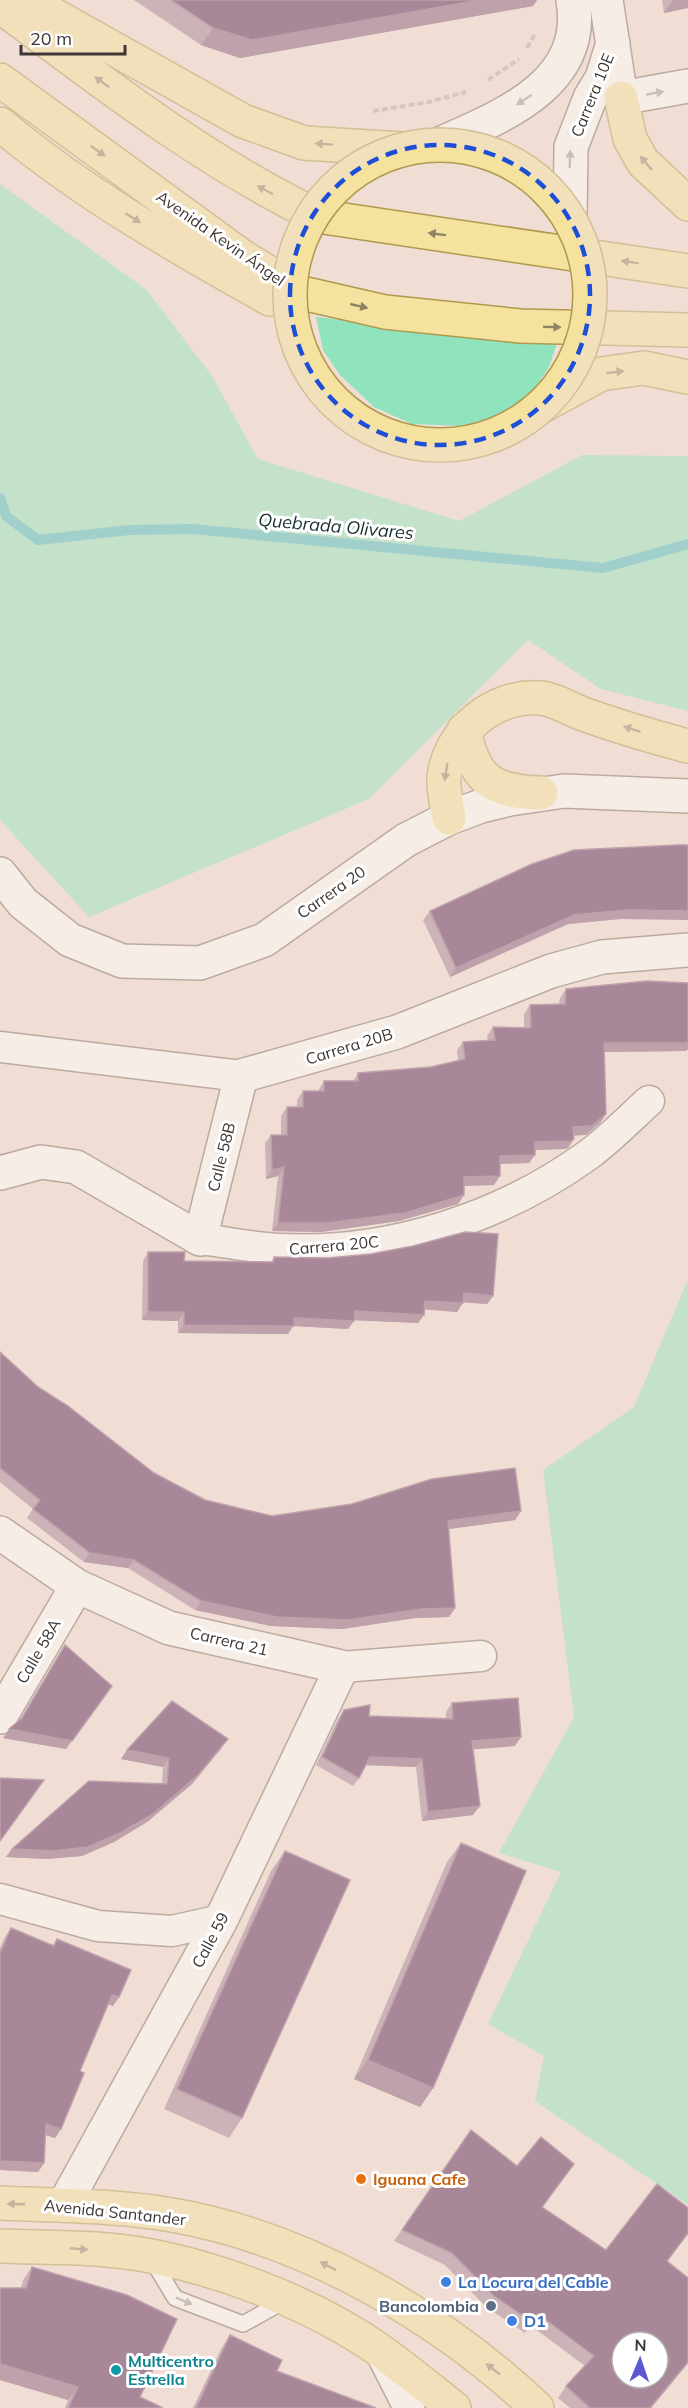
<svg xmlns="http://www.w3.org/2000/svg" width="688" height="2408" font-family="Mulish,sans-serif">
<style>
.green{fill:#8fe4be}
.lines{fill:none;stroke-linecap:round;stroke-linejoin:round}
.stream{stroke:#42bdc4;stroke-width:10}
.service-casing{stroke:#7b6b62;stroke-width:18}
.minor-casing{stroke:#7b6b62;stroke-width:33}
.tertiary-casing{stroke:#7b6b62;stroke-width:36}
.secondary-casing{stroke:#7b6b62;stroke-width:36}
.primary-casing{stroke:#af994e;stroke-width:36}
.path{stroke:#baaba3;stroke-width:4;stroke-dasharray:6 3;stroke-linecap:butt}
.service{stroke:#fff;stroke-width:15}
.minor{stroke:#fff;stroke-width:30}
.tertiary{stroke:#fff;stroke-width:33}
.secondary{stroke:#fff;stroke-width:33}
.primary{stroke:#f4e29e;stroke-width:33}
.primary-bridge-casing{stroke:#af994e;stroke-width:36;stroke-linecap:butt}
.primary-bridge{stroke:#f4e29e;stroke-width:33}
.wall{fill:#a07e94}
.shaded-wall{fill:#80577a}
.building{fill:#501d53;stroke:#80577a;stroke-width:1.5;fill-rule:evenodd}
.oneway{fill:#8f8363}
.oneway2{fill:#9e9a98}
.marked{fill:none;stroke:#1d4ed8;stroke-width:4.5;stroke-dasharray:12 8;stroke-linejoin:round}
.food-dot{fill:#e8710a;stroke:#fff;stroke-width:2}
.shop-dot{fill:#3f7fe0;stroke:#fff;stroke-width:2}
.service-dot{fill:#5c6f8a;stroke:#fff;stroke-width:2}
.culture-dot{fill:#0f9aa8;stroke:#fff;stroke-width:2}
.labels{text-anchor:middle;dominant-baseline:central;stroke-width:6;stroke-linejoin:round;paint-order:stroke}
.street-label{font-size:16px;fill:#3d3632;stroke:#fff}
.food-label{font-size:16px;font-weight:bold;fill:#c56008;stroke:#fff;text-anchor:start}
.shop-label{font-size:16px;font-weight:bold;fill:#366cbe;stroke:#fff;text-anchor:start}
.service-label{font-size:16px;font-weight:bold;fill:#4e5e75;stroke:#fff;text-anchor:end}
.culture-label{font-size:16px;font-weight:bold;fill:#0d838f;stroke:#fff;text-anchor:start}
.water-label{font-size:18px;font-style:italic;fill:#1b3031;stroke:#fff}
</style>
<rect width="100%" height="100%" fill="#f0ded4"/>
<path class="green" d="M0 184 147 290 212 376 258 459 459 521 582 455 688 456V711L601 689 528 640 369 799 89 917 0 820Z
M316 317 557 343 549 367 532 392 502 414 464 426 412 424 374 407 340 375 323 350Z
M688 1279V2205L535 2101 544 2056 488 2024 561 1872 499 1853 574 1717 543 1470 634 1407Z"/>
<g class="lines">
<path class="stream" d="M0 498 6 516 38 540 130 530 193 529 603 568 688 544"/>
<defs>
<path id="service" d="M151 2258 175 2298 243 2324 286 2300"/>
<path id="minor" d="M0 1047 241 1076
M200 1239C227 1242 254 1248 281 1249 389 1254 501 1218 588 1155 610 1139 629 1119 649 1101
M342 1667 481 1656
M0 1899 98 1926 172 1931 221 1920
M380 2351 409 2408"/>
<path id="tertiary" d="M606 0 621 98 688 86
M442 143C505 115 587 83 573 0
M570 218 571 147 590 98 602 78 613 43
M0 1173 41 1162 76 1167 200 1239 241 1076 397 1032 551 971 602 957 688 950
M0 1533 77 1586 169 1628 342 1667 221 1920 64 2205
M0 1717 77 1586"/>
<path id="secondary" d="M0 874 23 903 70 940 122 961 200 963 264 940 406 840 449 818 481 806 510 799 564 791 688 796"/>
<path id="primary" d="M27 0 243 121 304 143 403 149
M0 6C102 82 202 160 317 216L688 271
M0 80 243 257 302 293 385 312 520 326 688 330
M621 98 630 139 643 162 688 204
M0 124C82 193 177 247 270 299
M544 405 601 374 644 368 688 377
M464 730C474 779 491 792 541 793
M449 818C447 805 443 790 444 777 450 731 493 695 540 698 554 699 570 709 583 714 617 726 653 737 688 746
M0 2203C57 2206 116 2205 172 2215 305 2238 440 2316 537 2408
M0 2246C49 2248 102 2246 151 2256 227 2271 318 2306 382 2352 407 2370 430 2389 454 2408"/>
</defs>
<use href="#service" class="service-casing"/>
<use href="#minor" class="minor-casing"/>
<use href="#tertiary" class="tertiary-casing"/>
<use href="#secondary" class="secondary-casing"/>
<use href="#primary" class="primary-casing"/>
<path class="path" d="M527 48 535 34
M488 80 519 59
M373 111 429 102 466 92"/>
<use href="#service" class="service"/>
<use href="#minor" class="minor"/>
<use href="#tertiary" class="tertiary"/>
<use href="#secondary" class="secondary"/>
<use href="#primary" class="primary"/>
<defs>
<path id="primary-bridge" d="M290 295a150 150 0 1 1 300 0a150 150 0 1 1-300 0Z"/>
</defs>
<use href="#primary-bridge" class="primary-bridge-casing"/>
<use href="#primary-bridge" class="primary-bridge"/>
</g>
<path class="wall" d="M134 0H537L533 6 240 58 201 45Z
M662 0H688V8L664 13Z
M430 911 659 919H620L568 924 450 977 423 920Z
M688 983V1049L686 1051 604 1052 606 1114 600 1123 586 1135H573L568 1148 565 1149 535 1150V1155L529 1163 500 1164 494 1185 464 1186V1195L458 1204 399 1221 321 1232 272 1231 278 1176 266 1179 265 1143 271 1135H281V1116L287 1107H297V1100L303 1091H318L324 1081H353L358 1073 431 1067 458 1061 457 1050 463 1042 488 1041 487 1036 493 1027 524 1028V1014L530 1005 559 1004 560 998 566 989Z
M148 1252 184 1261 271 1262 274 1257 493 1296 487 1304 463 1302 457 1312 424 1309 418 1323 354 1320 348 1329 293 1326 288 1334 178 1333V1321L142 1320 143 1261Z
M0 1352 38 1387 154 1473 205 1500 272 1516 521 1511 515 1520 449 1529 455 1608 449 1617 415 1618 342 1629 271 1626 195 1610 128 1568 84 1562 27 1518 33 1509 0 1482Z
M65 1645 66 1749 3 1738 20 1720Z
M452 1703 515 1746 473 1749V1815L422 1821 416 1767 365 1765 359 1778 353 1786 316 1765 338 1719 344 1710 369 1716 446 1718V1712Z
M222 1748 192 1784 147 1822 114 1842 82 1856 47 1859 6 1857 12 1849 162 1784 163 1767 121 1759Z
M461 1843 433 2088 420 2107 354 2079 447 1862Z
M285 1851 242 2118 229 2138 164 2109 271 1871Z
M11 1928 53 1945 57 1939 119 1997 113 2006 108 2004 80 2071 61 2129 55 2138 45 2135 44 2163 38 2172 0 2170V1948L5 1937Z
M471 2130 542 2208 606 2250 688 2208V2234L667 2261 688 2278V2363L651 2408H570L558 2398 566 2386 585 2366 530 2325 525 2333 486 2307 445 2265 394 2241Z
M32 2267 140 2397 163 2408H65L68 2400 0 2380V2288H21L23 2280Z
M230 2335 277 2371 376 2408H193L221 2349Z"/>
<path class="shaded-wall" d="M480 0H537L533 6 240 58 201 45 213 28Z
M673 0H688V8L664 13Z
M626 910 688 911V920L620 919 568 924 450 977 456 968 574 915Z
M604 1043H688V1049L686 1051 598 1052Z
M606 1114 600 1123 586 1135 567 1136 573 1127Z
M574 1139 568 1148 565 1149 529 1150 535 1142Z
M535 1155 529 1163 494 1164 500 1156Z
M284 1167 278 1176 266 1179 272 1170Z
M500 1176 494 1185 458 1186 464 1177Z
M464 1195 458 1204 399 1221 321 1232 272 1231 278 1223Z
M464 1293 493 1296 487 1304 458 1302Z
M425 1301 463 1303 457 1312 419 1309Z
M355 1311 424 1315 418 1323 349 1320Z
M148 1312H184L178 1321 142 1320Z
M294 1318 354 1321 348 1329 293 1326 288 1334 178 1333 184 1325Z
M521 1511 515 1520 442 1530 448 1521Z
M90 1553 134 1560 128 1568 84 1562Z
M201 1601 421 1609 455 1608 449 1617 415 1618 342 1629 271 1626 195 1610Z
M112 1686 66 1749 3 1738 9 1729Z
M521 1737 515 1746 466 1750 472 1741Z
M228 1739 192 1784 147 1822 114 1842 82 1856 47 1859 6 1857 12 1849 88 1847Z
M127 1750 169 1758 163 1767 121 1759Z
M370 1757 422 1759 416 1767 363 1765Z
M480 1806 473 1815 422 1821 428 1812Z
M112 1995 119 1997 113 2006 106 2003Z
M368 2060 433 2088 420 2107 354 2079Z
M46 2124 61 2129 55 2138 40 2133Z
M0 2161 44 2163 38 2172 0 2170Z
M688 2362V2363L651 2408H650Z
M0 2364 78 2387 68 2400 0 2380Z"/>
<path class="building" d="M171 0H480L252 40 213 28Z
M677 845H688V911L626 910 574 915 456 968 430 911 532 864 574 850Z
M647 981 688 983V1043H604L606 1114 592 1126 573 1127 574 1139 571 1141 535 1142V1155L500 1156V1176L464 1177V1195L405 1213 327 1223H278L284 1167 272 1170 271 1135H287V1107H303V1091H324V1081H358V1073L431 1067 465 1059 463 1042 495 1040 493 1027 531 1028 530 1005 565 1004 566 989Z
M465 1232 498 1234 493 1296 464 1293 463 1303 425 1301 424 1315 355 1311 354 1321 294 1318V1326L184 1325V1312H148V1252H185L184 1261 274 1262V1257L328 1258 371 1254 413 1246Z
M0 1352 38 1387 68 1406 154 1473 205 1500 272 1516 352 1504 432 1479 515 1468 521 1511 448 1521 455 1608 421 1609 348 1620 277 1617 201 1601 134 1560 90 1553 33 1509 40 1500 0 1468Z
M65 1645 112 1686 72 1741 9 1729 22 1718Z
M518 1698 521 1737 472 1741 480 1806 428 1812 422 1759 370 1757 359 1778 322 1757 344 1710 370 1705 369 1716 453 1719 452 1703Z
M172 1701 228 1739 198 1775 153 1814 120 1833 88 1847 53 1851 12 1849 89 1781 167 1784 169 1758 127 1750Z
M0 1778 44 1780 0 1841Z
M461 1843 526 1871 433 2088 368 2060Z
M285 1851 350 1880 242 2118 177 2089Z
M11 1928 54 1946 57 1939 131 1970 119 1997 112 1995 80 2071 84 2073 61 2129 46 2124 44 2163 0 2161V1950L1 1951Z
M471 2130 517 2166 541 2137 574 2164 542 2207 606 2250 657 2184 688 2208V2233L667 2261 688 2278V2362L650 2408H590L566 2386 594 2356 538 2314 532 2322 494 2296 452 2253 402 2230ZM622 2342H658V2378H622Z
M32 2267 127 2295 177 2319 140 2397 163 2408H68L78 2387 0 2364V2288H26Z
M230 2335 282 2360 277 2371 376 2408H196Z"/>
<defs><path id="oneway-solid" d="M-6-.8H1V-3.2L6.5 0L1 3.2V.8H-6Z" transform="scale(1.5)"/></defs>
<g class="oneway">
<use href="#oneway-solid" transform="translate(102 82) rotate(-143)"/>
<use href="#oneway-solid" transform="translate(324 144) rotate(-176)"/>
<use href="#oneway-solid" transform="translate(98 151) rotate(36)"/>
<use href="#oneway-solid" transform="translate(646 163) rotate(-130)"/>
<use href="#oneway-solid" transform="translate(265 190) rotate(-152)"/>
<use href="#oneway-solid" transform="translate(133 218) rotate(32)"/>
<use href="#oneway-solid" transform="translate(437 234) rotate(-173)"/>
<use href="#oneway-solid" transform="translate(630 262) rotate(-171)"/>
<use href="#oneway-solid" transform="translate(359 306) rotate(13)"/>
<use href="#oneway-solid" transform="translate(552 327) rotate(1)"/>
<use href="#oneway-solid" transform="translate(615 372) rotate(-7)"/>
<use href="#oneway-solid" transform="translate(632 729) rotate(-162)"/>
<use href="#oneway-solid" transform="translate(446 772) rotate(99)"/>
<use href="#oneway-solid" transform="translate(16 2204) rotate(-178)"/>
<use href="#oneway-solid" transform="translate(79 2249) rotate(5)"/>
<use href="#oneway-solid" transform="translate(328 2266) rotate(-153)"/>
<use href="#oneway-solid" transform="translate(493 2369) rotate(-142)"/>
</g>
<g class="oneway2">
<use href="#oneway-solid" transform="translate(655 93) rotate(-10)"/>
<use href="#oneway-solid" transform="translate(524 100) rotate(147)"/>
<use href="#oneway-solid" transform="translate(570 159) rotate(-88)"/>
<use href="#oneway-solid" transform="translate(184 2301) rotate(23)"/>
</g>
<path d="M0 0H688V2408H0ZM290 295a150 150 0 1 1 300 0a150 150 0 1 1-300 0Z" fill="#f0ded4" fill-opacity=".55" fill-rule="evenodd"/>
<path class="marked" d="M290 295a150 150 0 1 1 300 0a150 150 0 1 1-300 0Z"/>
<circle class="food-dot" cx="361" cy="2179" r="6"/>
<g class="shop-dot">
<circle cx="446" cy="2282" r="6"/>
<circle cx="512" cy="2321" r="6"/>
</g>
<circle class="service-dot" cx="491" cy="2306" r="6"/>
<circle class="culture-dot" cx="116" cy="2370" r="6"/>
<g class="labels">
<g class="street-label">
<text transform="translate(592 95) rotate(-68)">Carrera 10E</text>
<text transform="translate(221 238) rotate(35)">Avenida Kevin Ángel</text>
<text transform="translate(331 892) rotate(-35)">Carrera 20</text>
<text transform="translate(349 1046) rotate(-17)">Carrera 20B</text>
<text transform="translate(221 1157) rotate(-76)">Calle 58B</text>
<text transform="translate(334 1245) rotate(-5)">Carrera 20C</text>
<text transform="translate(229 1641) rotate(13)">Carrera 21</text>
<text transform="translate(38 1651) rotate(-60)">Calle 58A</text>
<text transform="translate(210 1940) rotate(-62)">Calle 59</text>
<text transform="translate(115 2212) rotate(6)">Avenida Santander</text>
</g>
<g class="food-label">
<text x="373" y="2179">Iguana Cafe</text>
</g>
<g class="shop-label">
<text x="458" y="2282">La Locura del Cable</text>
<text x="524" y="2321">D1</text>
</g>
<g class="service-label">
<text x="479" y="2306">Bancolombia</text>
</g>
<g class="culture-label">
<text x="128" y="2361">Multicentro<tspan x="128" dy="18">Estrella</tspan></text>
</g>
<g class="water-label">
<text transform="translate(336 526) rotate(5)">Quebrada Olivares</text>
</g>
</g>
<g transform="translate(640 2360) rotate(2)"><circle r="28" fill="#ffffff" stroke="#b1afad" stroke-width="1.5"/>
<path d="M0-4.5L10 22L0 15L-10 22Z" fill="#5958d0"/>
<text y="-9" font-size="16" font-weight="bold" text-anchor="middle" fill="#3d3632">N</text>
</g>
<path d="M21 45v9h104v-9" fill="none" stroke="#3d3632" stroke-width="3"/>
<text x="30" y="45" font-size="18" fill="#3d3632" stroke="#ffffff" stroke-width="4.5" paint-order="stroke">20 m</text>
</svg>
